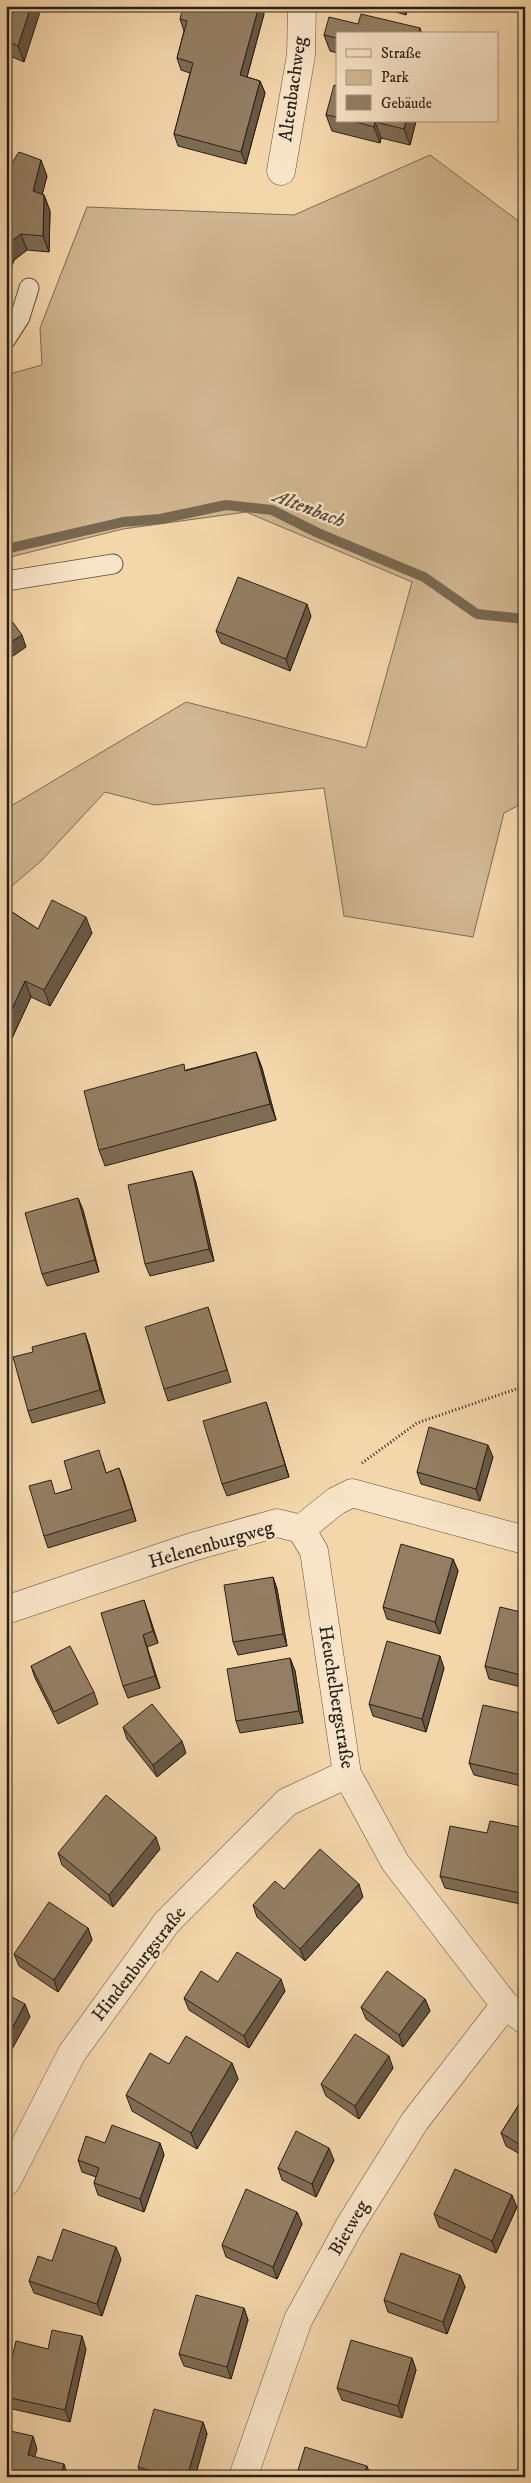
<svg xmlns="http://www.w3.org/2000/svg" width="531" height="2483" font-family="'IM FELL DW Pica',serif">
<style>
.green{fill:#d1b792;stroke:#7d6b54}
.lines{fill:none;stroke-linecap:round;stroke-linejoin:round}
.stream{stroke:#796851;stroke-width:10}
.service-casing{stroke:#5c4d3b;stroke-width:21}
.minor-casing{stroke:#5c4d3b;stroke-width:29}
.path{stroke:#291f16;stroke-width:3;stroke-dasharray:1 2.5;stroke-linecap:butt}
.service{stroke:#f8e4c8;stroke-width:19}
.minor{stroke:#f8e4c8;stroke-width:28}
.wall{fill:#7e6c55;stroke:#291f16}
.shaded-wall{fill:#675845;stroke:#291f16}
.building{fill:#937e63;stroke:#291f16}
.labels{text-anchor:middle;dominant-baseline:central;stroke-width:4.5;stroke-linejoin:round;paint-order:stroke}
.street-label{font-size:19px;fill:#291f16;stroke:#f8e4c8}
.water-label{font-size:20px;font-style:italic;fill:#584938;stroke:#f8e4c8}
</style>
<rect width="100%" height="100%" fill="#f4d6ab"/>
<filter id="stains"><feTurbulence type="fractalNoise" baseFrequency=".004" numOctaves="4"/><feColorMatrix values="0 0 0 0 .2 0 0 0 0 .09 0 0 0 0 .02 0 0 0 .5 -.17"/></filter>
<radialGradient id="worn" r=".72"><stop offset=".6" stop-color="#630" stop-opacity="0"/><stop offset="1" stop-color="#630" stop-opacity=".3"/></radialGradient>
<path class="green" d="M430 155 525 226V802L504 813 473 937 344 916 324 788 155 805 105 792 41 861 6 891V809L186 702 366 748 412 582 246 512 123 529 6 558V375L42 365 40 328 87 207 294 215Z"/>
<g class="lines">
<path class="stream" d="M6 549 123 522 160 519 226 505 272 510 318 533 424 577 477 614 525 619"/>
<defs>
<path id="service" d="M6 339 20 317 29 288
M6 581 113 564"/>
<path id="minor" d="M281 171 301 55 302 6
M301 1529 314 1551 347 1774 395 1862 505 2005 525 2020
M301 1529 336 1501 352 1493 525 1540
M6 1610 192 1547 277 1523 301 1529
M6 2182 72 2053 167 1922 287 1802 347 1774
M243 2477 298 2320 350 2225 415 2121 505 2005"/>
</defs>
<use href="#service" class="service-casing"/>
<use href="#minor" class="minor-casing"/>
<path class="path" d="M362 1463 417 1423 525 1386"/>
<use href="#service" class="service"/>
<use href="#minor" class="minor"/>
</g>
<path class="wall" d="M6 6 24 62 10 56 6 58Z
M375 6H408L406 15Z
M264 14 247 77 260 81 265 93 246 164 178 146 174 134 190 73 181 70 177 58 184 31 180 19Z
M358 24 420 28 422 34H337V53L330 51 324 35Z
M337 86V121H416L410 145 381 138 380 143 332 131 326 115Z
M6 172 47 176 42 194 44 195 50 211 49 252 27 250 14 260 6 283Z
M311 616 290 671 221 643 216 631Z
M6 908 38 929 92 933 50 1006 31 997 7 1049Z
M256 1052 262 1068 276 1120 105 1166 99 1150 186 1070Z
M192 1171 196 1183 214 1261 150 1276 145 1264Z
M78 1198 83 1210 99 1272 47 1286 42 1274Z
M208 1307 231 1382 168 1401 164 1389Z
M85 1333 89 1345 105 1403 32 1423 28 1411 33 1352Z
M266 1402 289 1477 227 1496 222 1484Z
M493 1457 480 1501 421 1484 417 1472Z
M103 1462 106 1473 119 1468 136 1521 48 1548 44 1536 56 1494 72 1489Z
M453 1559 458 1571 440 1634 387 1619 383 1607Z
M273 1577 277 1589 287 1646 238 1655 233 1642Z
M148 1612 158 1643 147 1647 160 1688 128 1698 123 1686Z
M525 1613V1688L489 1679 485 1666Z
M290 1658 295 1671 303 1723 240 1733 236 1721Z
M31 1666 94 1692 98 1704 58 1724 35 1678Z
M444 1668 426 1732 373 1716 369 1704Z
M525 1714V1787L474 1775 469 1763Z
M123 1727 186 1753 157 1777 127 1739Z
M525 1828V1905L445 1888 440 1876 487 1833Z
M160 1849 113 1907 62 1865 58 1853Z
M284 1889 363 1897 305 1961 257 1917 253 1905Z
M88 1928 92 1940 58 1992 19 1966 14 1954Z
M218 1982 285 1991 249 2048 189 2010 184 1998Z
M425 1999 430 2011 403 2047 366 2019 361 2007Z
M232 2063 238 2079 197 2149 132 2111 126 2095 169 2064Z
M393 2068 359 2119 326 2096 321 2084Z
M525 2095V2157L506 2146 501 2133Z
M105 2143H160L164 2155 144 2212 98 2195 94 2183 96 2177 82 2172 78 2160Z
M334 2160 316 2197 282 2180 278 2168Z
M517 2207 496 2253 439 2227 434 2214Z
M297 2212 302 2224 277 2279 226 2257 222 2245Z
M121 2259 102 2316 34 2293 29 2281 52 2261Z
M460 2275 465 2287 447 2334 388 2312 384 2300Z
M244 2308 248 2320 231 2379 184 2366 179 2354Z
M48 2349H86L70 2422 8 2408 6 2404V2383Z
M412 2358 416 2370 402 2418 342 2400 337 2388Z
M203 2422 207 2434 195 2477H142L138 2467Z"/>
<path class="shaded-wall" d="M31 6H42L24 62 18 46Z
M259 6H262L264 14 244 88 240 75Z
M403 6H408L406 15Z
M6 46 10 56 6 58Z
M260 81 265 93 246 164 241 152Z
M406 121H416L410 145 404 129Z
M375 122 381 138 380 143 374 127Z
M41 160 47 176 39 207 33 191Z
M44 195 50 211 49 252 43 236Z
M21 234 27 250 14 260 6 283V250L8 244Z
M307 604 311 616 290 671 286 659Z
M22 635 26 647 6 661V645Z
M86 917 92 933 50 1006 44 990Z
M25 981 31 997 7 1049 6 1022Z
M256 1052 262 1068 276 1120 270 1104Z
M192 1171 196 1183 214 1261 209 1249Z
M78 1198 83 1210 99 1272 95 1260Z
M85 1333 89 1345 105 1403 100 1390Z
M266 1402 270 1414 289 1477 285 1465Z
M488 1445 493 1457 480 1501 476 1489Z
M119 1468 124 1481 136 1521 132 1509Z
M453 1559 458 1571 440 1634 435 1622Z
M273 1577 277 1589 287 1646 283 1634Z
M144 1600 148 1612 158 1643 153 1631Z
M143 1635 147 1647 160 1688 155 1676Z
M440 1656 444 1668 426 1732 422 1719Z
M290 1658 295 1671 303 1723 299 1711Z
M6 1726 10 1735 6 1738Z
M182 1741 186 1753 157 1777 153 1765Z
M156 1837 160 1849 113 1907 109 1895Z
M359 1884 363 1897 305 1961 300 1949Z
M88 1928 92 1940 58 1992 54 1980Z
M281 1979 285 1991 249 2048 244 2036Z
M425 1999 430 2011 403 2047 399 2035Z
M25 2004 30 2017 6 2060V2040Z
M389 2056 393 2068 359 2119 355 2106Z
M232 2063 238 2079 197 2149 191 2133Z
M160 2143 164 2155 144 2212 140 2199Z
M329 2148 334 2160 316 2197 312 2184Z
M512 2195 517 2207 496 2253 492 2241Z
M297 2212 302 2224 277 2279 273 2267Z
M116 2247 121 2259 102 2316 97 2304Z
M460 2275 465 2287 447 2334 443 2322Z
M244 2308 248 2320 231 2379 227 2367Z
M82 2336 86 2349 70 2422 65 2410Z
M412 2358 416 2370 402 2418 398 2406Z
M203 2422 207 2434 195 2477H187Z
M33 2436 37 2449 32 2467 28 2455Z
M64 2464 68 2476V2477H60Z
M367 2466 371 2477H364Z"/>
<path class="building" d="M6 6H31L18 46 6 41Z
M183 6H259L240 75 260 81 241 152 174 134 193 63 177 58 187 21 180 19Z
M361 14 420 28 418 34H337V38L324 35 329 17 358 24Z
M334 85 337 86V117L326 115Z
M353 121H406L404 129 375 122 374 127Z
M19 152 41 160 33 191 44 195 43 236 21 234 8 244 6 250V172Z
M238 577 307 604 286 659 216 631Z
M6 613 22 635 6 645Z
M52 900 86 917 44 990 25 981 6 1022V908L38 929Z
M256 1052 270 1104 99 1150 84 1091 184 1064 185 1071Z
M192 1171 209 1249 145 1264 128 1185Z
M78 1198 95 1260 42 1274 25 1213Z
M208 1307 227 1370 164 1389 145 1327Z
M85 1333 100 1390 28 1411 13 1357 33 1352 32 1347Z
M266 1402 285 1465 222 1484 203 1421Z
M429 1427 488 1445 476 1489 417 1472Z
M99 1450 106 1473 119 1468 132 1509 44 1536 29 1486 51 1480 55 1494 72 1489 64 1461Z
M401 1544 453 1559 435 1622 383 1607Z
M273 1577 283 1634 233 1642 224 1585Z
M144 1600 153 1631 143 1635 155 1676 123 1686 101 1613Z
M500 1607 525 1613V1676L485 1666Z
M387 1641 440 1656 422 1719 369 1704Z
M70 1646 94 1692 54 1712 31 1666Z
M290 1658 299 1711 236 1721 227 1669Z
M152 1704 182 1741 153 1765 123 1727Z
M483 1705 525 1714V1776L469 1763Z
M106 1795 156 1837 109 1895 58 1853Z
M490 1821 525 1828V1894L440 1876 450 1826 487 1833Z
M320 1849 359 1884 300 1949 253 1905 275 1881 284 1889Z
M49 1902 88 1928 54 1980 14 1954Z
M237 1952 281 1979 244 2036 184 1998 201 1971 218 1982Z
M387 1971 425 1999 399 2035 361 2007Z
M6 1994 25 2004 6 2040Z
M355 2034 389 2056 355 2106 321 2084Z
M186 2036 232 2063 191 2133 126 2095 150 2053 169 2064Z
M525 2095V2148L501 2133Z
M112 2125 160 2143 140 2199 94 2183 99 2168 78 2160 86 2136 105 2143Z
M296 2131 329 2148 312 2184 278 2168Z
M455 2169 512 2195 492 2241 434 2214Z
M246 2189 297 2212 273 2267 222 2245Z
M63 2229 116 2247 97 2304 29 2281 38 2256 52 2261Z
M401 2253 460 2275 443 2322 384 2300Z
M196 2295 244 2308 227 2367 179 2354Z
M52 2330 82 2336 65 2410 6 2397V2383L16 2341 48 2349Z
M351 2340 412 2358 398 2406 337 2388Z
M154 2409 203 2422 187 2477H173L138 2467Z
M6 2430 33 2436 28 2455 64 2464 60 2477H6Z
M305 2447 367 2466 364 2477H296Z"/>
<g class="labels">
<g class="street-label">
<text transform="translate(293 89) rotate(-82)">Altenbachweg</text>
<text transform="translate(211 1545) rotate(-16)">Helenenburgweg</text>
<text transform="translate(336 1697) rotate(81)">Heuchelbergstraße</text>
<text transform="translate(139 1964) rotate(-52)">Hindenburgstraße</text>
<text transform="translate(349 2228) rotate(-60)">Bietweg</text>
</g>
<g class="water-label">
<text transform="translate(309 509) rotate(21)">Altenbach</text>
</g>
</g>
<rect width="531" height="2483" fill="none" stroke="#f4d6ab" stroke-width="25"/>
<rect x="8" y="8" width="516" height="2468" fill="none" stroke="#291f16" stroke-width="2.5"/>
<rect x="12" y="12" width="506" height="2458" fill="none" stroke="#291f16"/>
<rect x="336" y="32" width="162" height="90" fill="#f8e4c8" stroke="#a59581"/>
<rect x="346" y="49" width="25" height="8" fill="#f8e4c8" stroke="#a59581"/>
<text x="381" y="58" font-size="15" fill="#291f16">Straße</text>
<rect x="346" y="70" width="25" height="15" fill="#d1b792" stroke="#a59581"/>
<text x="381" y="82" font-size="15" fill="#291f16">Park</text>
<rect x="346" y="95" width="25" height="15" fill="#937e63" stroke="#a59581"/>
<text x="381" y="108" font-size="15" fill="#291f16">Gebäude</text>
<rect width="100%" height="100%" filter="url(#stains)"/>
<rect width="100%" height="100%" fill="url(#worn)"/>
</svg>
